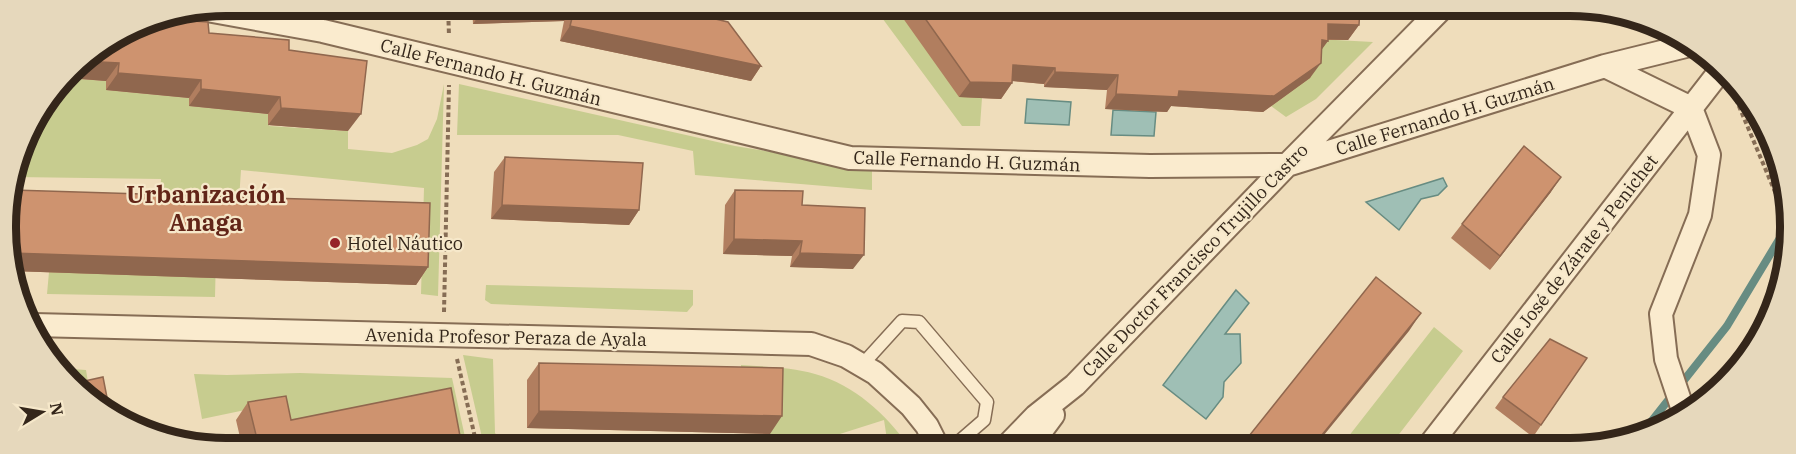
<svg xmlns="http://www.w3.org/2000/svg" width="1796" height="454" font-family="'IBM Plex Serif',serif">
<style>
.green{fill:#c7cc8f}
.water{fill:#9fbfb5;stroke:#678c82;stroke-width:1.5}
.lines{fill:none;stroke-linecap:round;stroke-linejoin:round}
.stream{stroke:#678c82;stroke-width:8}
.lane-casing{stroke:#866d55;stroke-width:15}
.street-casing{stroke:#866d55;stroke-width:26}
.path{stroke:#866d55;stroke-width:4;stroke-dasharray:4.5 3;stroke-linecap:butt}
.lane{stroke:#faebce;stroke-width:12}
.street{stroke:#faebce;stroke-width:22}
.wall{fill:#b17e5f}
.shaded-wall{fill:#90674e}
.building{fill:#ce936f;stroke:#90674e;stroke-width:1.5}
.poi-dot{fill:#962328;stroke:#f6e8ca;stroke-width:2}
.labels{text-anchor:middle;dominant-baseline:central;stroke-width:4.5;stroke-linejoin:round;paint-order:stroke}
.street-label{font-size:18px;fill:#34261a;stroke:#f6e8ca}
.poi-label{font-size:18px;fill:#34261a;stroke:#f6e8ca;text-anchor:start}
.district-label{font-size:24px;font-weight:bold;fill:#622518;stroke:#f6e8ca}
.rim{fill:none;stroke:#34261a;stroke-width:8}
</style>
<rect width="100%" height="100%" fill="#efddbb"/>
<path class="green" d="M874 7H895L982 98 980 126H962Z
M1317 39 1373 42 1316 99 1286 117 1271 106Z
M68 78 106 81V90L189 98V106L268 114 269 126 348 131V149L392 153 417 145 428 139 437 119 444 84 438 296 421 294 424 188 241 170 238 215 217 214 215 297 47 294 49 272 194 276 159 212 161 179 16 177 29 130Z
M459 84 735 146 821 160 872 164V190L695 175 693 151 618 135H457Z
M486 285 693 290V305L687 312 491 304 485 300Z
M1434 327 1463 351 1390 446H1341Z
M463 355 493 359 495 433 503 444 507 446H484Z
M741 365C765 367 792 367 815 374 855 385 885 414 909 446H888L884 420 802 446H771L770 434 741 385Z
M59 368 86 370 90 394 89 395Z
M300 373 452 378 467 446 279 438 269 405 202 419 194 374 227 375Z"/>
<path class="water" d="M1027 99 1071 102 1069 125 1025 123Z
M1113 110 1156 112 1154 136 1111 135Z
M1443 178 1447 186 1438 195 1421 199 1399 230 1366 202Z
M1236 290 1249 303 1225 334H1240L1241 363 1224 382 1223 397 1206 419 1163 385Z"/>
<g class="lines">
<path class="stream" d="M1643 432 1727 326 1786 228"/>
<defs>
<path id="lane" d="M862 365 902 321 919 322 987 402 984 420 954 446"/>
<path id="street" d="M207 10 323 31 850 158 1150 166 1287 165 1605 66 1690 45
M1605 66 1691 108 1709 155 1700 215 1661 314 1666 359 1684 413
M34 325 811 344 846 356 875 373 911 406 927 426 937 446
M1007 446 1036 416 1075 385 1287 165 1442 8
M1030 446 1053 415
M1429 446 1720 71"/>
</defs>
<use href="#lane" class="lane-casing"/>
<use href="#street" class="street-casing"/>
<path class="path" d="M448 6 449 36
M1733 92 1786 218
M444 312 449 85
M457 359 477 446"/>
<use href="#lane" class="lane"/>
<use href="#street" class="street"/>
</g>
<path class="wall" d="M472 6 665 7 761 66 751 81 560 41 564 21 473 24Z
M895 7 1360 8 1359 25 1348 40H1328L1321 50 1310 78 1263 112 1171 106 1167 112 1105 109 1107 90 1044 87V84L1012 81V83L1001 99 959 97Z
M1585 8H1598L1608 11 1598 21Z
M209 33 289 50 348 131 268 125V114L189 106V98L106 90V81L68 78 81 61Z
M505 157 639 210 629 225 491 219 494 172Z
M13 190 428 267 416 285 12 271 6 212Z
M735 190 802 205 853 269 790 267 792 256 723 254 725 205Z
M1551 192 1490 270 1451 238 1462 224Z
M1587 358 1533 437 1495 408 1503 397Z
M539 363 770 434 527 428V380Z
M248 402 291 420 453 446H242L236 420Z"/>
<path class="shaded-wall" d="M574 6 564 21 473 24 483 9Z
M1606 11H1608L1598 21Z
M1328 24 1359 25 1348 40 1317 39Z
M570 26 761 66 751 81 560 41Z
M1322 40 1328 41 1317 56Z
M81 61 119 63 106 81 68 78Z
M1321 63 1310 78 1263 112 1171 106 1167 112 1105 109 1116 94Z
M1013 65 1055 68 1044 84 1002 80Z
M1055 72 1118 75 1107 90 1044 87Z
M118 73 201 80 189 98 106 90Z
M970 82 1012 83 1001 99 959 97Z
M201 89 280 97 268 114 189 106Z
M281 108 361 114 348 131 268 125Z
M1561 177 1551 192 1490 270 1500 256Z
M502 205 639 210 629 225 491 219Z
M734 239 802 241 792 256 723 254Z
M11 253 428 267 416 285 12 271Z
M800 253 864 255 853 269 790 267Z
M1421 313 1409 331 1315 446H1313Z
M539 411 782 416 770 434 527 428Z
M460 436 453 446H407Z"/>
<path class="building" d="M483 6H571L483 9Z
M575 6 665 7 728 22 761 66 570 26Z
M917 7 1360 8 1359 25 1328 24V41L1322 40 1321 63 1274 96 1179 91 1178 97 1116 94 1118 75 1055 72V68L1013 65 1012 83 970 82Z
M162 19 208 22 209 33 289 40V50L367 61 361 114 281 108 280 97 201 89V80L118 73 119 63 81 61 143 23Z
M1524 146 1561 177 1500 256 1462 224Z
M505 157 643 163 639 210 502 205Z
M13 190 430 203 428 267 11 253 8 232 9 201Z
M735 190 803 191 802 205 865 208 864 255 800 253 802 241 734 239Z
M1376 277 1421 313 1313 446H1241Z
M1550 339 1587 358 1541 425 1503 397Z
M539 363 783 368 782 416 539 411Z
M103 377 110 413 76 383Z
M451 388 460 436 407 446H248L247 441 257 439 248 402 286 396 291 420Z"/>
<circle class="poi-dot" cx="335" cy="243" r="6"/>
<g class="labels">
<g class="street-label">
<text transform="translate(491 72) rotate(14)">Calle Fernando H. Guzmán</text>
<text transform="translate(1445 116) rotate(-17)">Calle Fernando H. Guzmán</text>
<text transform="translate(967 161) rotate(2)">Calle Fernando H. Guzmán</text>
<text transform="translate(1574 259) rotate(-52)">Calle José de Zárate y Penichet</text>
<text transform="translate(1195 260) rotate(-46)">Calle Doctor Francisco Trujillo Castro</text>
<text transform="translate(506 337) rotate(1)">Avenida Profesor Peraza de Ayala</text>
</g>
<g class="poi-label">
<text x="347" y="243">Hotel Náutico</text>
</g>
<g class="district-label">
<text x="206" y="194">Urbanización<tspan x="206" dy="28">Anaga</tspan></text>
</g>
</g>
<path d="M0 0H1796V454H0ZM226 16H1570A210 210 0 0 1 1780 226V228A210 210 0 0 1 1570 438H226A210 210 0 0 1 16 228V226A210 210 0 0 1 226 16Z" fill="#e6d8bc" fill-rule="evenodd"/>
<path class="rim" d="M226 16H1570A210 210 0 0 1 1780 226V228A210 210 0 0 1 1570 438H226A210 210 0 0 1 16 228V226A210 210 0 0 1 226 16Z"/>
<g transform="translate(42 412) rotate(79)" stroke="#f6e8ca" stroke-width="4.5" paint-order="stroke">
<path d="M0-4.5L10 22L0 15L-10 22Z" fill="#34261a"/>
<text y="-9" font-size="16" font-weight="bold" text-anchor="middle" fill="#34261a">N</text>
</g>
</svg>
